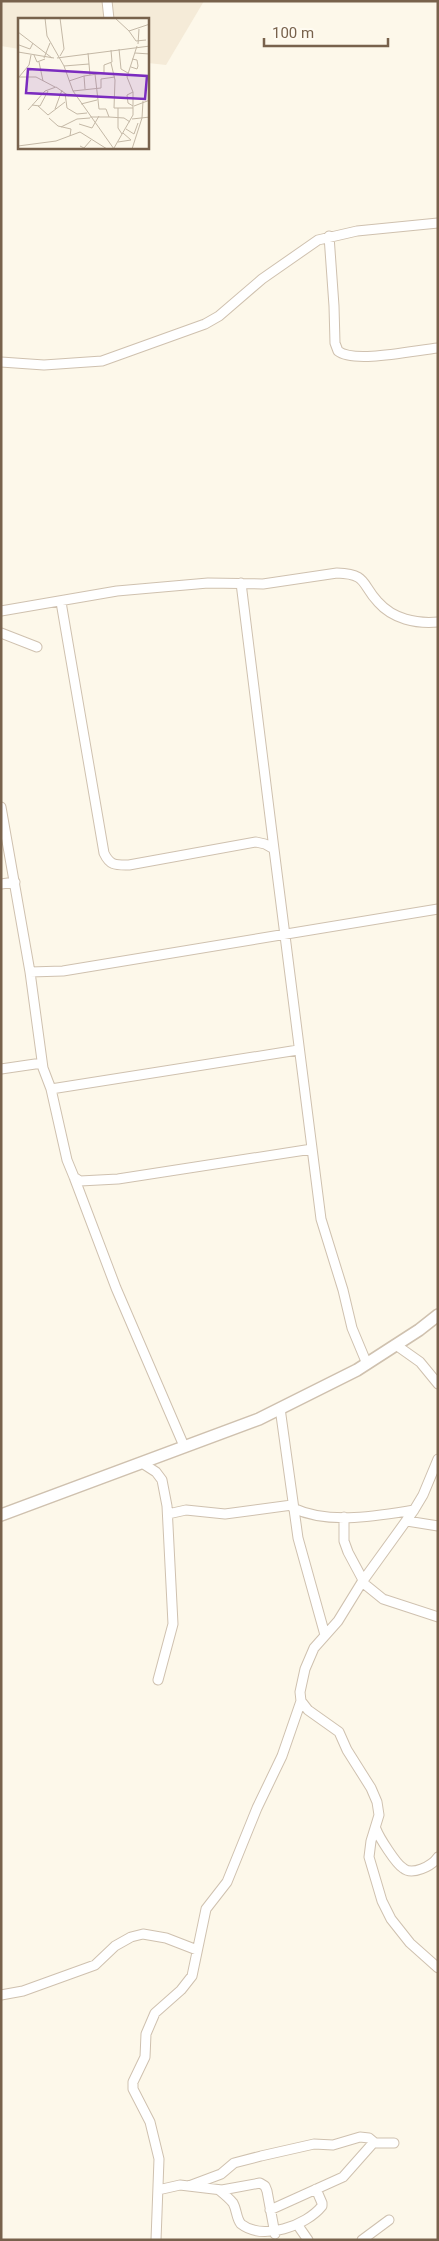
<svg xmlns="http://www.w3.org/2000/svg" width="439" height="2241" font-family="Roboto,sans-serif">
<style>
.residential{fill:#f5ebd8}
.lines{fill:none;stroke-linecap:round;stroke-linejoin:round}
.minor-casing{stroke:#cfc1af;stroke-width:11}
.tertiary-casing{stroke:#cfc1af;stroke-width:14}
.minor{stroke:#fff;stroke-width:9}
.tertiary{stroke:#fff;stroke-width:11}
.inset-road{fill:none;stroke:#c4b8a6;stroke-width:1}
.view{fill:#7b2cbf;fill-opacity:0.15;stroke:#7b2cbf;stroke-width:2.5}
.inset-edge{fill:none;stroke:#78624c;stroke-width:2.5}
</style>
<rect width="100%" height="100%" fill="#fdf8ea"/>
<path class="residential" d="M1 1H204L166 65 148 63V19H19V49L1 46Z"/>
<g class="lines">
<defs>
<path id="minor" d="M107 1 109 19
M329 236 334 306 335 343 338 351C354 364 416 350 438 348
M1 362 44 365 102 361 205 324 219 316 262 279 318 240 357 231 438 223
M241 583 274 849
M61 602 104 853C110 866 116 865 129 865L256 842 265 844 274 849 321 1219 343 1290 352 1328 367 1364
M1 611 117 591 208 583 263 584 337 573C368 574 361 584 378 602 393 619 416 624 438 622
M1 633 37 647
M1 807 30 972 43 1068 51 1089 67 1160 74 1177 80 1181 118 1179 312 1149
M1 884 15 882
M30 972 63 971 438 909
M1 1069 42 1063
M51 1089 298 1050
M74 1177 116 1288 184 1446
M396 1345 420 1362 438 1384
M280 1408 298 1538 325 1635
M438 1459 423 1495 414 1510 362 1582 338 1621 314 1648 305 1669 300 1692 301 1701 308 1710 339 1732 347 1750 371 1788 377 1802 379 1815 371 1841 369 1857 382 1901 391 1919 410 1943 438 1968
M142 1463 156 1472 162 1480 167 1506 173 1624 158 1680
M293 1508C329 1525 376 1516 414 1510
M168 1514 186 1510 225 1514 292 1505
M344 1517V1541L348 1552 363 1580
M407 1521 438 1526
M362 1582 383 1599 438 1617
M376 1829C379 1837 396 1864 403 1868 412 1876 432 1866 438 1857
M1 1995 23 1991 95 1965 115 1946 131 1937 143 1934 166 1938 197 1950
M189 2186 221 2174 234 2163 261 2156 314 2144 333 2145 360 2137 369 2138 375 2143H394
M158 2190 180 2185 222 2190 260 2183 265 2186 267 2191 275 2234
M219 2190C224 2194 229 2198 233 2203 237 2210 236 2218 241 2224 263 2241 306 2226 322 2206V2203L316 2189
M270 2210 343 2177 374 2142
M299 2227 308 2240
M156 2240 159 2159 150 2122 133 2089V2082L145 2057 146 2034 155 2013 181 1990 192 1976 206 1909 227 1882 257 1808 282 1756 301 1701
M362 2240 389 2220"/>
<path id="tertiary" d="M1 1515 259 1419 357 1370 419 1330 438 1315"/>
</defs>
<use href="#minor" class="minor-casing"/>
<use href="#tertiary" class="tertiary-casing"/>
<use href="#minor" class="minor"/>
<use href="#tertiary" class="tertiary"/>
</g>
<g transform="translate(18 18)">
<rect width="131" height="131" fill="#fdf8ea"/>
<path class="inset-road" d="M27 0 29 18 46 48 55 73 96 131M97 0 111 13 132 6M111 13 118 23 128 22M0 14 34 40M120 26 121 11M1 27 12 31 15 25M101 31 103 51 110 55M0 34 36 40M70 35 72 57M117 35 132 36M16 37 19 44 27 41M42 38 46 31 42 0M26 40 32 25M39 40 132 28M21 44 25 63M93 45 97 62 96 90H115M46 48 71 46M113 49 119 51 120 48 119 42 114 41M77 56 81 91H88L91 99 106 100 112 104M0 59H18L37 69M1 59 11 47 13 37M51 63 66 58M67 71 66 58 86 55V47L94 44 93 32M55 73 83 70V61L97 59M115 74 109 77 110 85 115 88M47 75 49 90 59 96 69 95M63 86 79 82M14 87 22 88 30 73M20 88 30 97 47 84M116 88 132 82M100 90V110L104 116M37 91 44 72M10 92 27 73 38 69 51 78M72 99H91M31 100 40 108 53 111 52 118M124 100 125 83M114 101 132 99M61 106 74 110 81 98M43 109 59 101 72 100M108 111 116 116 120 105M100 124 113 122 105 115M0 128 38 123 62 114 89 131M62 128 66 130 73 122M96 130 115 97V74L109 59 119 28M114 131 124 100"/>
<path class="view" d="M10 51 129 58 127 81 8 75Z"/>
<rect width="131" height="131" class="inset-edge"/>
</g>
<rect width="439" height="2241" fill="none" stroke="#78624c" stroke-width="5"/>
<path d="M264 38v8h124v-8" fill="none" stroke="#78624c" stroke-width="2.5"/>
<text x="272" y="38" font-size="15" fill="#78624c" stroke="#fffbf1" stroke-width="4" paint-order="stroke">100 m</text>
</svg>
